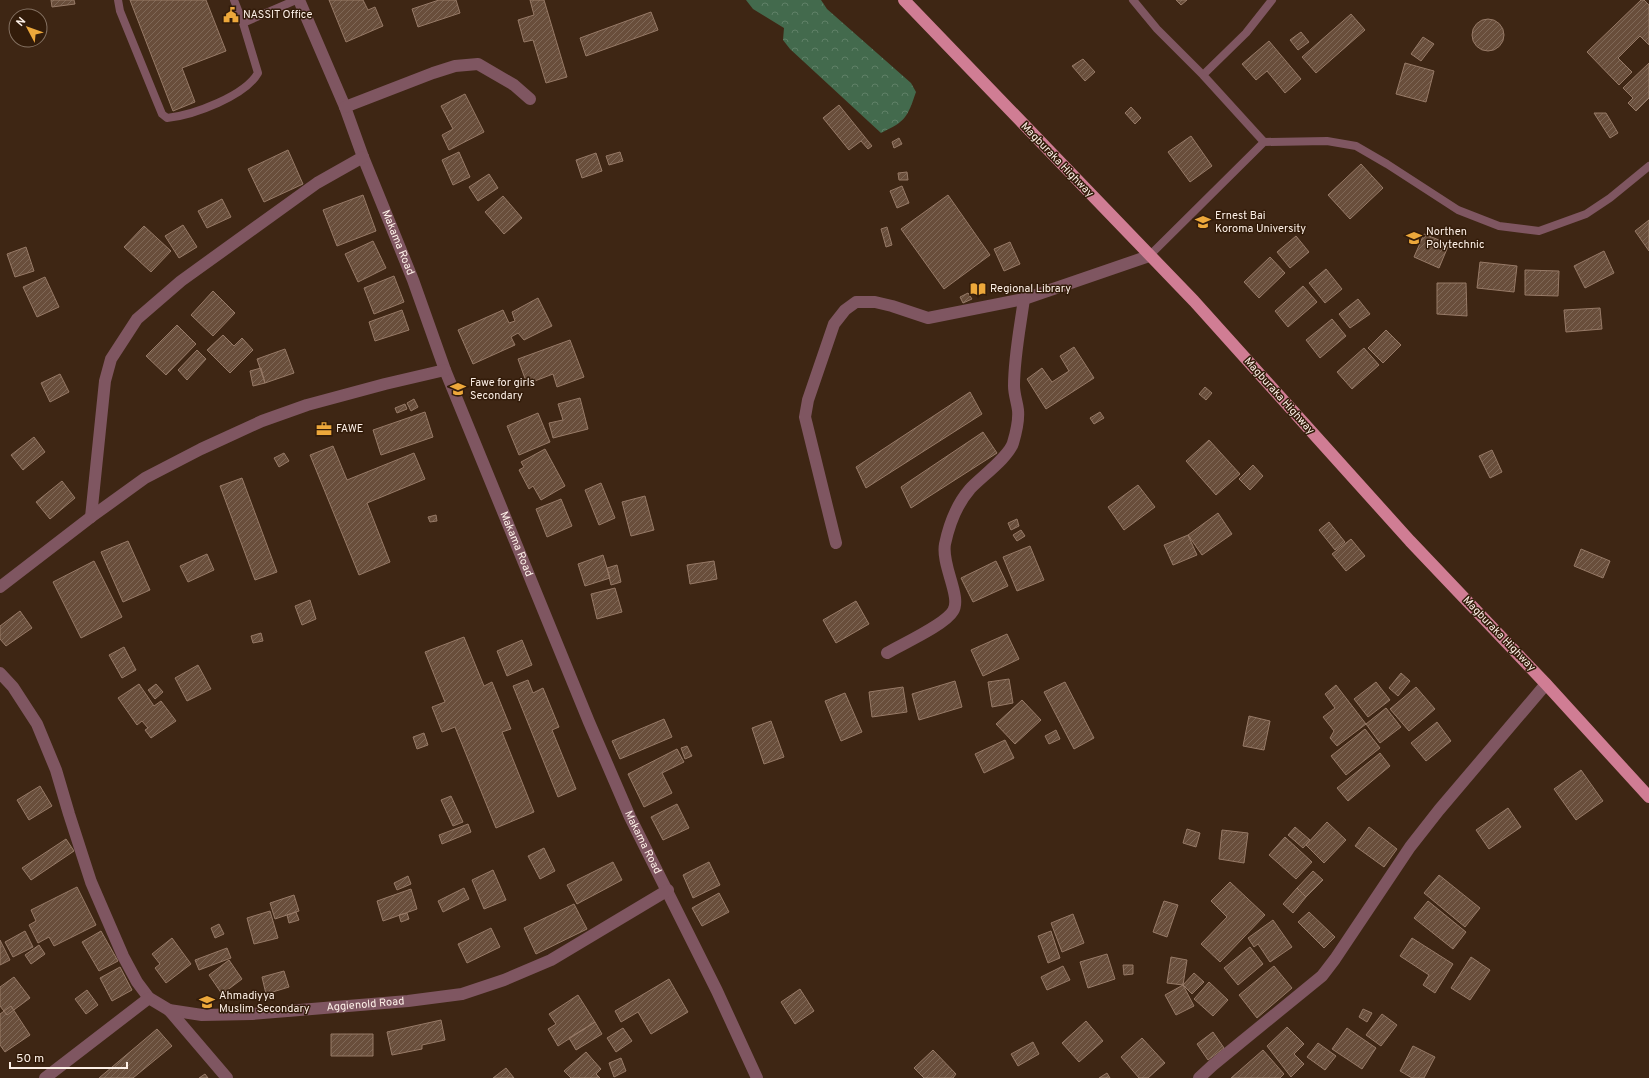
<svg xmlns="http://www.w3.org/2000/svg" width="1649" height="1078" font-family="Overpass,sans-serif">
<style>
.forest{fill:url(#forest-crowns)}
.building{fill:url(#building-hatch);stroke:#977a67}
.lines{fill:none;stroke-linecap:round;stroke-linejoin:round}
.lane{stroke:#7f5661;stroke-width:8}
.street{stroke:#7f5661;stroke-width:12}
.primary{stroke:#d07d94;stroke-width:12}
.labels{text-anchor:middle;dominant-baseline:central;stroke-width:3;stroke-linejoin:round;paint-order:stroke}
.poi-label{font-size:11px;fill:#fdf0e7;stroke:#331c0a;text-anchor:start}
.street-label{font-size:11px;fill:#fdf0e7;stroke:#331c0a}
</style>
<defs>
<pattern id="forest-crowns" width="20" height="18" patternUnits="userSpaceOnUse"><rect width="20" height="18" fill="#436a4d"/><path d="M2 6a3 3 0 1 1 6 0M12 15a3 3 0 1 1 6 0" fill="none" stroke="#5f8067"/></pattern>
<pattern id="building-hatch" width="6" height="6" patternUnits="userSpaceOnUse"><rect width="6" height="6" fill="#694e3b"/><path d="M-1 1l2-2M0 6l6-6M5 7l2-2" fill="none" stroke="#7f6857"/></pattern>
</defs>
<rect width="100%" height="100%" fill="#3e2614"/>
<path class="forest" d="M746 0H821L827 9 911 83 916 92C907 118 906 121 881 133L790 49 783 40 784 28 753 9Z"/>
<path class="building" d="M51 0H74L75 4 52 7Z
M130 0H206L226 51 182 68 195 102 173 111Z
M329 0H363L368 10 375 7 383 26 346 42Z
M439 0H456L460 13 418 27 412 9Z
M530 0H544L567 77 546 83 533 40 524 42 518 20 534 15Z
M1176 0H1187L1181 5Z
M1641 0H1644L1649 5V45L1640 36 1618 58 1632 72 1619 85 1587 52Z
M651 12 658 30 586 56 580 38Z
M1351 14 1365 30 1316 73 1302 57Z
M1472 35a16 16 0 1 1 32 0a16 16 0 1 1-32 0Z
M1301 32 1309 42 1298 50 1290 40Z
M1423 37 1434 44 1421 61 1411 54Z
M1269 41 1301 79 1285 93 1267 71 1256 80 1242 64Z
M1083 59 1095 72 1085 81 1072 66Z
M1405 63 1434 71 1426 102 1396 94Z
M1649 63V98L1636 111 1628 103 1633 98 1623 88Z
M465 94 484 132 449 150 442 135 453 129 441 106Z
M839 105 872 146 868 149 861 141 849 150 823 118Z
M1131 107 1141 118 1135 124 1125 113Z
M1594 113H1606L1618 133 1610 138Z
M1191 136 1212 166 1190 182 1168 152Z
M899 138 902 144 894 148 892 142Z
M288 150 303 184 264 202 248 169Z
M459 152 470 177 453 185 442 160Z
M620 152 623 161 609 165 606 156Z
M596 153 602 171 582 178 576 160Z
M1361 164 1383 188 1350 219 1328 195Z
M907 172 908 180H899L898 173Z
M489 174 498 188 478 201 469 187Z
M902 186 909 203 897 208 890 191Z
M363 195 376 231 337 246 323 210Z
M948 195 990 255 944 289 901 229Z
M503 196 522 218 504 234 485 212Z
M222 199 231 217 207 228 198 211Z
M1649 220V251L1635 231Z
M183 225 197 247 179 258 165 236Z
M144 226 171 251 151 272 124 247Z
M887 227 892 245 886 247 881 229Z
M1424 234 1449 244 1439 268 1414 257Z
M1296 236 1309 252 1290 268 1277 252Z
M373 241 386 268 358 282 345 254Z
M1010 242 1020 264 1004 271 994 249Z
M26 247 34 271 15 277 7 254Z
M1604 251 1614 273 1585 288 1574 266Z
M1270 257 1285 273 1259 298 1244 282Z
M1480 262 1517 266 1514 292 1477 288Z
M1326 269 1342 289 1325 303 1309 283Z
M1525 270 1559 271 1558 296 1525 295Z
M394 276 404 302 374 314 364 288Z
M45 277 59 307 37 317 23 287Z
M1437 283H1466L1467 316 1437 314Z
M1303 286 1317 302 1288 327 1275 311Z
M213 291 235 313 213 336 191 315Z
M968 293 972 299 963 303 960 297Z
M538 298 552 326 524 340 518 333 511 337 515 345 473 364 458 330 503 310 509 323 515 321 512 312Z
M1358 299 1370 314 1350 328 1339 314Z
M1600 308 1602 329 1566 332 1564 310Z
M402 310 409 330 375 341 369 322Z
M1332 319 1346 336 1320 358 1306 340Z
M177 325 196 344 166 375 146 356Z
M1386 330 1401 345 1383 363 1368 348Z
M223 335 234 346 242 338 253 350 230 373 207 350Z
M570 340 584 377 557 387 553 374 527 384 518 359Z
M1074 347 1094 378 1046 409 1027 379 1042 368 1052 382 1069 371 1060 356Z
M1364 348 1379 365 1352 389 1337 372Z
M285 349 294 373 265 383 257 359Z
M197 350 206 359 187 380 178 370Z
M261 368 265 383 253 386 250 371Z
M60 374 69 392 50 402 41 383Z
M1205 387 1212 393 1206 400 1199 394Z
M970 392 982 414 866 488 856 467Z
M580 398 588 429 553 438 549 423 563 420 558 404Z
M414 399 418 407 411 411 407 403Z
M405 404 407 409 397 413 395 408Z
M425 412 433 437 381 455 373 430Z
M1100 412 1104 418 1094 424 1090 418Z
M538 413 550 442 519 455 507 426Z
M983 432 997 453 911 508 901 487Z
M34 437 45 452 23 470 11 455Z
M1209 440 1240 474 1216 495 1186 461Z
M333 446 347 480 414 453 425 479 367 503 390 562 359 575 310 455Z
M545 449 565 486 541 500 533 486 529 489 519 470 524 467 521 462Z
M1492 450 1502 472 1490 478 1479 456Z
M284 453 289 461 279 467 274 458Z
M1253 465 1263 476 1250 490 1239 479Z
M242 478 277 572 255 580 220 486Z
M62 481 75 498 50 519 36 502Z
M601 483 615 518 599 525 585 490Z
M1138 485 1155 507 1124 530 1108 507Z
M645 496 654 530 631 536 622 502Z
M561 499 572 526 547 537 536 509Z
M1218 513 1232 534 1202 555 1188 535Z
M436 515 437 521 430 522 428 517Z
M1017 519 1019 526 1011 530 1008 523Z
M1329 522 1345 542 1335 550 1319 530Z
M1021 530 1025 536 1017 541 1013 535Z
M1188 535 1197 555 1173 565 1164 545Z
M1351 539 1365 556 1346 571 1332 554Z
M128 541 150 590 123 602 101 552Z
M1030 546 1044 580 1017 591 1003 557Z
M1581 549 1610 561 1603 578 1574 566Z
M207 554 214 570 188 582 180 566Z
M603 555 610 578 585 586 578 564Z
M94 561 122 617 81 638 53 582Z
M714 561 717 579 690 584 687 565Z
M996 561 1008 586 973 602 961 578Z
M617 565 621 582 611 585 607 568Z
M615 588 622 612 597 619 591 594Z
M310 600 316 619 302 625 295 606Z
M856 601 869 624 836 643 823 620Z
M20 611 32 628 6 646 0 639V626Z
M261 633 263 641 253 643 251 636Z
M1007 634 1019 659 983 676 971 650Z
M464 637 484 686 492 682 511 729 502 732 534 812 496 828 455 727 442 732 432 707 445 702 425 652Z
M522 640 532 665 507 676 497 651Z
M124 647 136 670 122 678 109 655Z
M198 665 211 689 187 701 175 678Z
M1401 673 1410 681 1398 696 1389 688Z
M1009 679 1013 703 992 707 988 682Z
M528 680 533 693 543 688 559 727 552 730 576 789 558 797 513 686Z
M955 681 962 707 919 720 912 694Z
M1065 682 1094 738 1074 749 1044 692Z
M1376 682 1390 700 1368 717 1354 699Z
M139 684 154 706 161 701 176 721 151 738 145 730 148 728 142 721 137 725 118 698Z
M156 684 163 692 155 699 148 690Z
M1336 685 1366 724 1337 746 1330 738 1334 731 1323 717 1335 708 1325 694Z
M903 687 907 712 872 717 869 692Z
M1416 687 1435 709 1409 731 1390 709Z
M845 693 862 732 841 741 825 701Z
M1022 700 1041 720 1015 744 996 724Z
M1386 708 1401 727 1380 743 1366 724Z
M1249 716 1270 721 1264 750 1243 746Z
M664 719 672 737 620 759 612 741Z
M771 721 784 757 764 764 752 728Z
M1437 722 1451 741 1426 761 1411 743Z
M1365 729 1380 748 1346 775 1331 756Z
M1056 730 1060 739 1049 744 1045 736Z
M424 733 428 745 417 749 413 737Z
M1005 740 1014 758 984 773 975 754Z
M687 746 692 756 685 759 681 748Z
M677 749 684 762 662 773 672 793 644 807 628 774Z
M1380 753 1390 766 1348 801 1337 788Z
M1581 770 1603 801 1576 820 1554 789Z
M40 786 52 806 29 820 17 800Z
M451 796 463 822 453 826 441 800Z
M677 804 689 828 663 840 651 817Z
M1508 808 1521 827 1489 849 1476 830Z
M1327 822 1346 840 1324 863 1306 845Z
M468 824 471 832 442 844 439 835Z
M1295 827 1310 840 1303 848 1288 835Z
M1369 827 1397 849 1384 867 1355 846Z
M1187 829 1200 833 1196 847 1183 843Z
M1222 830 1248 833 1244 863 1219 859Z
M1285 837 1312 862 1296 879 1269 855Z
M66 839 74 851 31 880 22 868Z
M544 848 555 871 540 879 528 856Z
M613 862 622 880 577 904 567 885Z
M709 862 720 885 693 898 683 875Z
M493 870 506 900 484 909 472 880Z
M1313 871 1323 880 1306 897 1297 888Z
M1439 875 1480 908 1465 927 1424 893Z
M408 876 411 884 397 890 394 883Z
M1230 882 1265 915 1220 962 1201 944 1227 917 1211 901Z
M77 887 96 925 54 946 49 937 38 943 29 925 36 921 31 910Z
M464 888 469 899 443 912 438 901Z
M1297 888 1306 897 1293 913 1283 904Z
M411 889 417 909 383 921 377 901Z
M719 893 729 912 702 926 692 908Z
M294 895 299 911 275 919 270 903Z
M1164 901 1178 905 1167 937 1153 932Z
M1428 901 1466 932 1453 949 1414 918Z
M574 904 587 929 536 954 524 928Z
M270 911 278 938 254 944 247 918Z
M296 912 299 920 289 923 287 915Z
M1309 912 1335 937 1324 948 1298 922Z
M407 913 409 919 401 922 399 915Z
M1073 914 1084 943 1062 952 1051 923Z
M1273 920 1292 947 1270 962 1258 944 1254 947 1248 938Z
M219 924 224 934 215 938 211 928Z
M491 928 500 947 467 963 458 944Z
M25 931 33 947 13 957 5 942Z
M101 931 118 961 99 971 82 942Z
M1051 931 1060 958 1048 963 1038 936Z
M172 938 191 964 166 983 155 968 160 964 152 954Z
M1412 938 1453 964 1435 993 1423 985 1429 975 1400 956Z
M0 940 10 960 0 965Z
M39 945 45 954 31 964 25 955Z
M1250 947 1263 964 1238 985 1224 968Z
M227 948 231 958 199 970 195 960Z
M1107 954 1115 979 1088 988 1080 962Z
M1171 957 1187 960 1183 985 1167 983Z
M1471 957 1490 970 1470 1000 1451 988Z
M229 960 242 979 222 994 209 975Z
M1123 965H1133V974L1124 975Z
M1063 966 1070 980 1047 990 1041 977Z
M1274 966 1292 988 1257 1018 1239 995Z
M120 967 132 990 112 1001 100 978Z
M284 971 289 987 266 994 262 977Z
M1194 973 1204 982 1192 994 1183 985Z
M14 977 30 998 7 1015 0 1006V987Z
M669 979 688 1012 651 1034 638 1012 621 1022 615 1011Z
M1209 982 1228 1000 1213 1016 1194 999Z
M1183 985 1194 1006 1176 1015 1165 995Z
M800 989 814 1011 795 1024 781 1002Z
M87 990 98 1005 86 1014 75 999Z
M578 995 595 1022 558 1046 548 1029 556 1024 549 1014Z
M11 1006 30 1035 5 1052 0 1045V1014Z
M1363 1009 1372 1013 1367 1022 1359 1017Z
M1382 1014 1397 1025 1381 1046 1366 1035Z
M441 1020 445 1040 422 1045V1049L392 1055 387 1032Z
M1086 1021 1103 1041 1079 1062 1062 1043Z
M595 1022 602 1034 576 1050 569 1038Z
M1287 1027 1304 1044 1294 1054 1304 1064 1291 1077 1267 1046Z
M623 1028 632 1041 616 1052 607 1038Z
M1347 1028 1376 1048 1362 1069 1332 1049Z
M157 1029 172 1046 133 1078H99Z
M1213 1032 1224 1048 1208 1060 1197 1044Z
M331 1034H373V1056H331Z
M1142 1038 1165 1063 1148 1078H1139L1121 1057Z
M1033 1042 1039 1054 1018 1066 1011 1054Z
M1318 1043 1336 1056 1325 1070 1307 1057Z
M1413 1046 1435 1057 1424 1078H1412L1400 1071Z
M933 1050 956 1074 953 1078H924L914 1068Z
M1263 1050 1284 1074 1280 1078H1231Z
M586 1052 601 1069 596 1074 600 1078H571L564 1071Z
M621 1058 626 1071 614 1077 609 1063Z
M506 1068 514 1078H493Z
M1107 1073 1110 1078H1099Z
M205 1074 208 1078H199Z"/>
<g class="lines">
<path class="lane" d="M118 0 120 11 155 97 162 114 167 118C194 115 245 96 258 73L243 23 234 0
M1133 0 1157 29 1203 75 1264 142
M243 23 296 0
M1203 75 1246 33 1272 0
M1149 256 1264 142 1327 141 1356 146 1387 164 1458 210 1499 226 1539 231 1586 214 1610 198 1649 166"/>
<g class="street">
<path id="s1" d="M299 0 345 107 363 157 413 280 445 370 589 722 630 817 717 991 757 1078"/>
<path d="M345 107 433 73 455 66 478 64 514 85 530 99"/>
<path d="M91 517 105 381 111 359 137 319 181 281 317 183 363 157"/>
<path d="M836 543 805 417 808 400 834 324 845 310 856 302H875L892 306 928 318 1024 299 1149 256"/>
<path d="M0 587 91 517 145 478 201 449 262 421 307 405 385 384 445 370"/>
<path d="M887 653C902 644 945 625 953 611 962 597 941 565 945 544 949 525 957 504 970 489 980 478 1009 457 1013 443 1016 433 1019 420 1018 410 1017 402 1014 394 1014 386 1014 357 1020 328 1024 299"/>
<path id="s2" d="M0 673 13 687 37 724 56 770 69 814 91 882 123 956 137 982 149 998 169 1010 202 1015 252 1014 408 1001 462 994 504 980 551 960 668 890"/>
<path d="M169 1010 227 1078"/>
<path d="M45 1078 149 998"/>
<path d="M1199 1078 1213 1065 1322 976 1335 959 1410 847 1439 810 1546 684"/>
</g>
<path class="primary" d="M904 0 1194 301 1410 541 1546 684 1649 797"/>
</g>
<defs>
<symbol id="civic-bare" viewBox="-9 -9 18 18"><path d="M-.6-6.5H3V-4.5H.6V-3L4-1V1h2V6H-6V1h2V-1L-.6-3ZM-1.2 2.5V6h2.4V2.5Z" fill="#eda83b" stroke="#331c0a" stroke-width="2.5" paint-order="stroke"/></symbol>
<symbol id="university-bare" viewBox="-9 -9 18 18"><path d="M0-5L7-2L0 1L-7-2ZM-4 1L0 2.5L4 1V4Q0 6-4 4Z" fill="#eda83b" stroke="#331c0a" stroke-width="2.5" paint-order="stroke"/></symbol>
<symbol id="school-bare" viewBox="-9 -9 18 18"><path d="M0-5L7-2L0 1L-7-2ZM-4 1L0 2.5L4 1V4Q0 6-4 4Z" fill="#eda83b" stroke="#331c0a" stroke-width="2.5" paint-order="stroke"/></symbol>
<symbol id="library-bare" viewBox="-9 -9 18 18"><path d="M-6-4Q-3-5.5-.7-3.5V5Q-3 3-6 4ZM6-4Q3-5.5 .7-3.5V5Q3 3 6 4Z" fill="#eda83b" stroke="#331c0a" stroke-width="2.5" paint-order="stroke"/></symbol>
<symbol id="office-bare" viewBox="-9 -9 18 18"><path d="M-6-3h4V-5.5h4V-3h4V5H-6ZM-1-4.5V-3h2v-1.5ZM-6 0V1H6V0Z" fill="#eda83b" stroke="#331c0a" stroke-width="2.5" paint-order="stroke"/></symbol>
</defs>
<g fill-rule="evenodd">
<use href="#civic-bare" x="220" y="4" width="22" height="22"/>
<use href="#university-bare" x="1192" y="211" width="22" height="22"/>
<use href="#school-bare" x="1403" y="227" width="22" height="22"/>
<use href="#library-bare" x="967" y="278" width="22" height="22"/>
<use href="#school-bare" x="447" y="378" width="22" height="22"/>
<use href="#office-bare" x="313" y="418" width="22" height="22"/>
<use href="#school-bare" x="196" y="991" width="22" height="22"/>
</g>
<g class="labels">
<g class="poi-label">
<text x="243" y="15">NASSIT Office</text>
<text x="1215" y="216">Ernest Bai<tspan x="1215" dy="13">Koroma University</tspan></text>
<text x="1426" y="232">Northen<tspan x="1426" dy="13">Polytechnic</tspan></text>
<text x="990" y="289">Regional Library</text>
<text x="470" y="383">Fawe for girls<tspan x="470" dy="13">Secondary</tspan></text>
<text x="336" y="429">FAWE</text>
<text x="219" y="996">Ahmadiyya<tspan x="219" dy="13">Muslim Secondary</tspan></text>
</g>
<g class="street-label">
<text transform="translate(1057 160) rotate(46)">Magburaka Highway</text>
<text stroke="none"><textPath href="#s1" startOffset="262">Makama Road</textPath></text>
<text transform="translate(1279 396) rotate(48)">Magburaka Highway</text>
<text stroke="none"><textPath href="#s1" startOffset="586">Makama Road</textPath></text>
<text transform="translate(1499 634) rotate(46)">Magburaka Highway</text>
<text stroke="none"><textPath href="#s1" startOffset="910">Makama Road</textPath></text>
<text stroke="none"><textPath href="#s2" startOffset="581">Aggienold Road</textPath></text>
</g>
</g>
<g transform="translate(28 28) rotate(311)"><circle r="19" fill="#331c0a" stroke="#847162"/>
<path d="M0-3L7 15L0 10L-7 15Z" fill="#eda83b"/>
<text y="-6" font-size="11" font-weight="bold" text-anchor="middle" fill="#fdf0e7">N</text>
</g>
<path d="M10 1062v6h117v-6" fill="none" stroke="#fdf0e7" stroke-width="2"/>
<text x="16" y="1062" font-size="12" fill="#fdf0e7" stroke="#331c0a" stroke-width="3" paint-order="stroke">50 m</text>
</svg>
